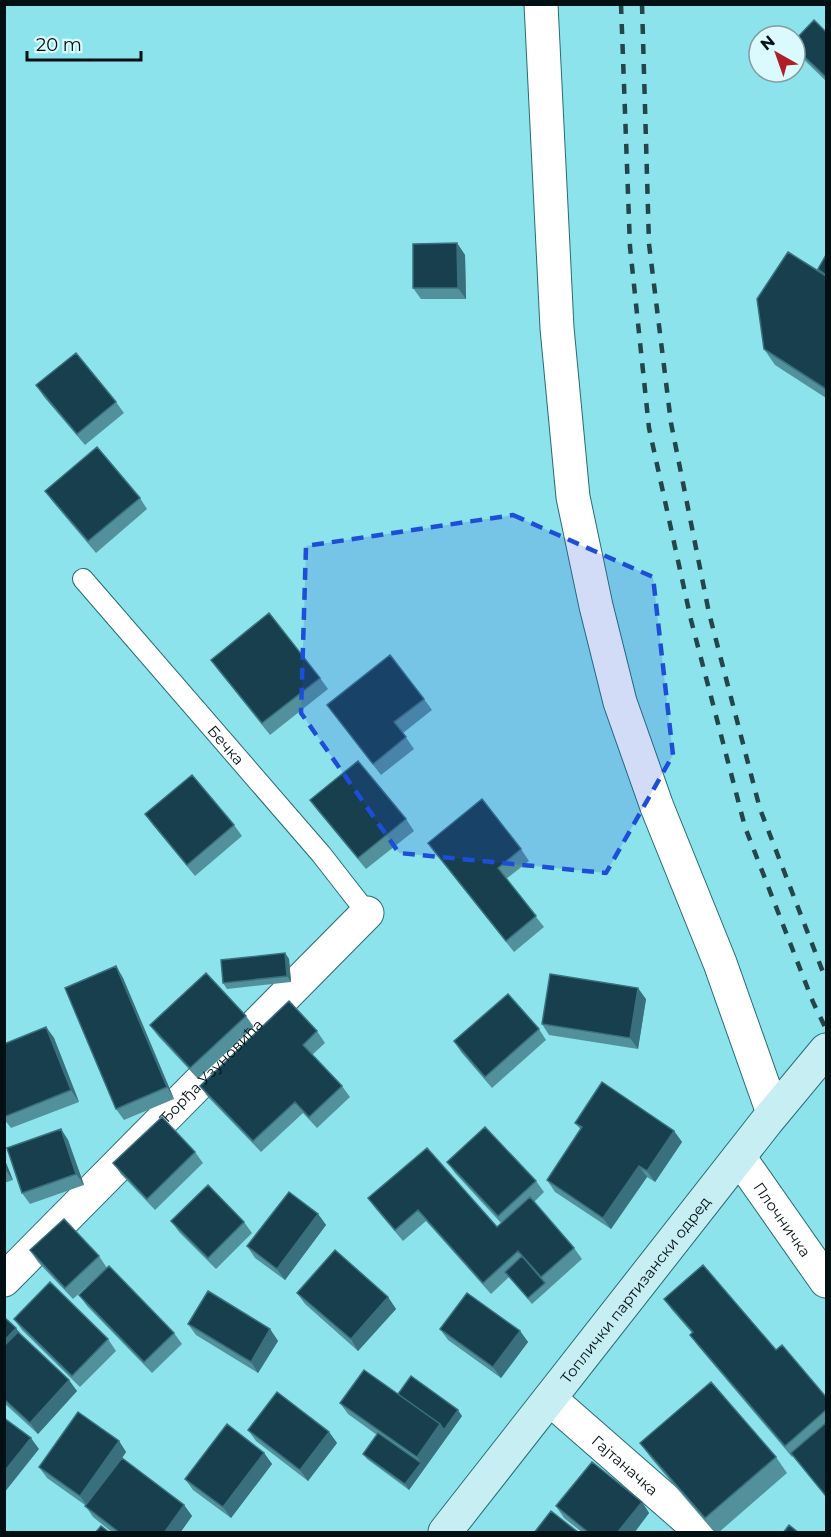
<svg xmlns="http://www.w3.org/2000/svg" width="831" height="1537" font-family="Montserrat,sans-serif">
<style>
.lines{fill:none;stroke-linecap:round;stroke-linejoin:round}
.lane-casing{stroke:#276b72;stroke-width:22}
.street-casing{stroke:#276b72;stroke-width:35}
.secondary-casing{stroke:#276b72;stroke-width:35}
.lane{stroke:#fff;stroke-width:20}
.street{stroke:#fff;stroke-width:33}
.secondary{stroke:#c7eef2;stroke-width:33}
.rail{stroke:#24464b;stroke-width:4.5;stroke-dasharray:10 10;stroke-linecap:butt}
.wall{fill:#52919c}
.shaded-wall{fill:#3a707d}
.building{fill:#173f4d;stroke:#3a707d;stroke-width:1.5}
.marked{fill:#1d4ed8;fill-opacity:0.2;stroke:#1d4ed8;stroke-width:4.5;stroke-dasharray:12 8;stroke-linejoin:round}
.labels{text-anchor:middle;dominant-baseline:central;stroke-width:6;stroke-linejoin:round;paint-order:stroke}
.street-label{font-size:15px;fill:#001013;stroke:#dafafe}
</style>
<rect width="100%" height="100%" fill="#8ce3ec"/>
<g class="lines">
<defs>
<g id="lane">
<path id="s1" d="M83 579 321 854 367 913"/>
</g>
<g id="street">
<path d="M541 4 557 328 573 497 596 606 620 702 657 807 720 963 773 1113"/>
<path id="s2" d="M739 1157 826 1281"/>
<path id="s3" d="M4 1280 367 913"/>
<path id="s4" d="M550 1399 702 1532"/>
</g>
<g id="secondary">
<path id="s5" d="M445 1532 767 1121 826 1050"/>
</g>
</defs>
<use href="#lane" class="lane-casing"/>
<use href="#street" class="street-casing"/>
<use href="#secondary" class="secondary-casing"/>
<use href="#lane" class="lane"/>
<use href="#street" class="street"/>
<use href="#secondary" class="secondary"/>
<path class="rail" d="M621 4 630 247 649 428 691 620 745 827 813 1002 826 1029
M642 4 649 244 671 423 709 613 760 809 826 980"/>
</g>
<path class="wall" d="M826 32V81L799 55 795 50V40Z
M457 243 465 255 466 299H421L413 288Z
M826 255V398L775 365 764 349 819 272 818 269Z
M36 385 116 402 124 413 85 445 44 397Z
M45 491 140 498 147 509 96 553 53 502Z
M211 660 320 678 328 689 270 735 219 671Z
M424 699 432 710 403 733 414 749 381 775 327 705Z
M310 800 406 819 414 831 366 869 318 811Z
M145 814 234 825 242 836 195 876 153 825Z
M428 843 521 849 529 861 506 879 544 927 514 952 436 854Z
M285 953 289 959 291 982 227 989 223 983Z
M116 966 123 978 174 1099 124 1120 116 1109Z
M646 999 638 1049 549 1035 542 1024Z
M246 1016 254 1027 198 1079 158 1036 150 1025Z
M46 1027 54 1038 79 1102 11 1128 4 1119V1044Z
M539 1029 546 1040 492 1088 461 1052 454 1041Z
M317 1031 325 1043 312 1055 342 1086 350 1097 317 1128 303 1113 261 1152 208 1097 200 1086Z
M575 1123 674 1131 682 1142 655 1182 647 1177 611 1229 555 1192 547 1180 581 1130Z
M61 1129 68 1140 84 1185 30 1204 22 1193Z
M195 1152 203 1163 155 1210 121 1174 113 1163Z
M4 1158 13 1180 4 1183Z
M447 1162 536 1181 544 1192 534 1202 574 1248 582 1259 532 1304 509 1277 491 1294 426 1221 403 1241 376 1209 368 1198 497 1227 501 1223 455 1173Z
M318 1214 326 1225 285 1280 255 1258 247 1246Z
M171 1221 244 1222 252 1233 216 1269 179 1232Z
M30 1250 99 1256 107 1268 73 1299 38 1262Z
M297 1293 388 1297 396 1309 358 1351 305 1304Z
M79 1295 174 1333 182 1344 152 1373 87 1306Z
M664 1299 776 1350 826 1397V1497L793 1456 792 1457 698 1346 690 1335 692 1333 672 1310Z
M4 1317 23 1337 77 1391 38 1434 4 1403Z
M14 1319 108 1339 116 1351 80 1387 22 1330Z
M188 1324 270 1329 278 1341 258 1373 196 1335Z
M440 1329 520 1331 528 1342 501 1378 448 1340Z
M398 1394 462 1416 409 1490 367 1459 363 1454 377 1435 348 1414 340 1403Z
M248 1430 329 1432 337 1443 308 1481 256 1441Z
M119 1441 126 1452 122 1458 184 1505 192 1516 180 1533H113L93 1517 85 1505 47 1478 39 1467Z
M640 1443 776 1457 787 1473 718 1533H715L651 1458Z
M264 1453 272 1464 231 1518 193 1490 185 1479Z
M642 1502 649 1513 634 1533H583L564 1518 556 1506Z"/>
<path class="shaded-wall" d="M457 243 465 255 466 299 458 288Z
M285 953 289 959 291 982 287 976Z
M116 966 123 978 174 1099 167 1087Z
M638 988 646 999 638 1049 630 1038Z
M46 1027 54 1038 79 1102 71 1090Z
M61 1129 68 1140 84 1185 76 1174Z
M674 1131 682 1142 655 1182 647 1171Z
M4 1158 13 1180 4 1168Z
M639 1166 647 1177 611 1229 603 1218Z
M318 1214 326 1225 285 1280 277 1269Z
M388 1297 396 1309 358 1351 351 1339Z
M16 1328 24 1339 4 1361V1341Z
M270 1329 278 1341 258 1373 251 1362Z
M520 1331 528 1342 501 1378 493 1367Z
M69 1380 77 1391 38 1434 30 1423Z
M458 1410 462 1416 409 1490 405 1484 421 1463 417 1457 440 1424Z
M329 1432 337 1443 308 1481 300 1470Z
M31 1438 39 1449 4 1493V1472Z
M119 1441 126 1452 88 1507 80 1496Z
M264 1453 272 1464 231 1518 223 1507Z
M642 1502 649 1513 634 1533H617Z
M184 1505 192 1516 180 1533H164Z"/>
<path class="building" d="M814 20 826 32V77L795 48V40Z
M457 243 458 288H413V244Z
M788 252 826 276V389L764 349 757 299Z
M826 255V275L818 269Z
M76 353 116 402 77 434 36 385Z
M97 447 140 498 88 541 45 491Z
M269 613 320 678 262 723 211 660Z
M390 655 424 699 394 722 406 737 373 764 327 705Z
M358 761 406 819 358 858 310 800Z
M192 775 234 825 187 865 145 814Z
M482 799 521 849 498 868 536 916 506 941 428 843Z
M285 953 287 976 223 983 221 960Z
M116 966 167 1087 116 1109 65 988Z
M206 973 246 1016 190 1068 150 1025Z
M550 974 638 988 630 1038 542 1024Z
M508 994 539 1029 485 1077 454 1041Z
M289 1001 317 1031 303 1045 342 1086 309 1117 295 1102 253 1141 200 1086Z
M46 1027 71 1090 4 1117V1044Z
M602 1082 674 1131 647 1171 639 1166 603 1218 547 1180 582 1127 575 1123Z
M162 1117 195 1152 147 1199 113 1163Z
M485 1127 536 1181 498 1216 447 1162Z
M61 1129 76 1174 22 1193 7 1148Z
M427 1148 497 1227 530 1197 574 1248 541 1277 518 1251 483 1283 418 1210 395 1230 368 1198Z
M208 1185 244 1222 208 1258 171 1221Z
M289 1192 318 1214 277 1269 247 1246Z
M64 1219 99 1256 65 1288 30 1250Z
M335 1250 388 1297 351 1339 297 1293Z
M522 1256 545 1283 528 1298 505 1272Z
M703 1265 776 1350 782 1345 826 1397V1410L785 1446 690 1335 693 1332 664 1299Z
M109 1266 174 1333 144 1362 79 1295Z
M50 1282 108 1339 72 1376 14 1319Z
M208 1291 270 1329 251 1362 188 1324Z
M467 1293 520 1331 493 1367 440 1329Z
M4 1317 16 1328 4 1341Z
M18 1332 69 1380 30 1423 4 1399V1346Z
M364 1370 440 1424 417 1457 340 1403Z
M411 1376 458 1410 444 1430 440 1424 398 1394Z
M711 1382 776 1457 705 1518 640 1443Z
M277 1392 329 1432 300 1470 248 1430Z
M78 1412 119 1441 80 1496 39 1467Z
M4 1418 31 1438 4 1472Z
M826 1423V1496L791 1453Z
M227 1424 264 1453 223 1507 185 1479Z
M378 1433 421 1463 405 1484 363 1454Z
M122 1458 184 1505 164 1533H120L85 1506Z
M592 1462 642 1502 617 1533H589L556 1506Z
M551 1511 579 1533H534Z
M789 1525 799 1533H783Z
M101 1526 110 1533H95Z"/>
<path class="marked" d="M513 515 653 577 673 755 606 873 399 853 301 713 306 546Z"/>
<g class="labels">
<g class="street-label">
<text stroke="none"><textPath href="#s1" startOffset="219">Бечка</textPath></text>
<text stroke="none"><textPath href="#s3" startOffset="294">Ђорђа Узуновића</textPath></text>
<text stroke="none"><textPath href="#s2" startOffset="76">Плочничка</textPath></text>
<text stroke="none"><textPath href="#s5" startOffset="308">Топлички партизански одред</textPath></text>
<text stroke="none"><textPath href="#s4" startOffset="100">Гајтаначка</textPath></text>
</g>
</g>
<rect width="831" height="1537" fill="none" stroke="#001013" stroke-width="12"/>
<g transform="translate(777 54) rotate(320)"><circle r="28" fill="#dafafe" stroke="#839ca0" stroke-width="1.5"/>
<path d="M0-4.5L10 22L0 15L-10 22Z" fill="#b01e27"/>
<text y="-9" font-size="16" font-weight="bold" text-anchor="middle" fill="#001013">N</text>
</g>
<path d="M27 51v9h114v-9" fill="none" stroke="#001013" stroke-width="3"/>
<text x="36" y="51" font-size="18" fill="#001013" stroke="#dafafe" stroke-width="4.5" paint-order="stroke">20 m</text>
</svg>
